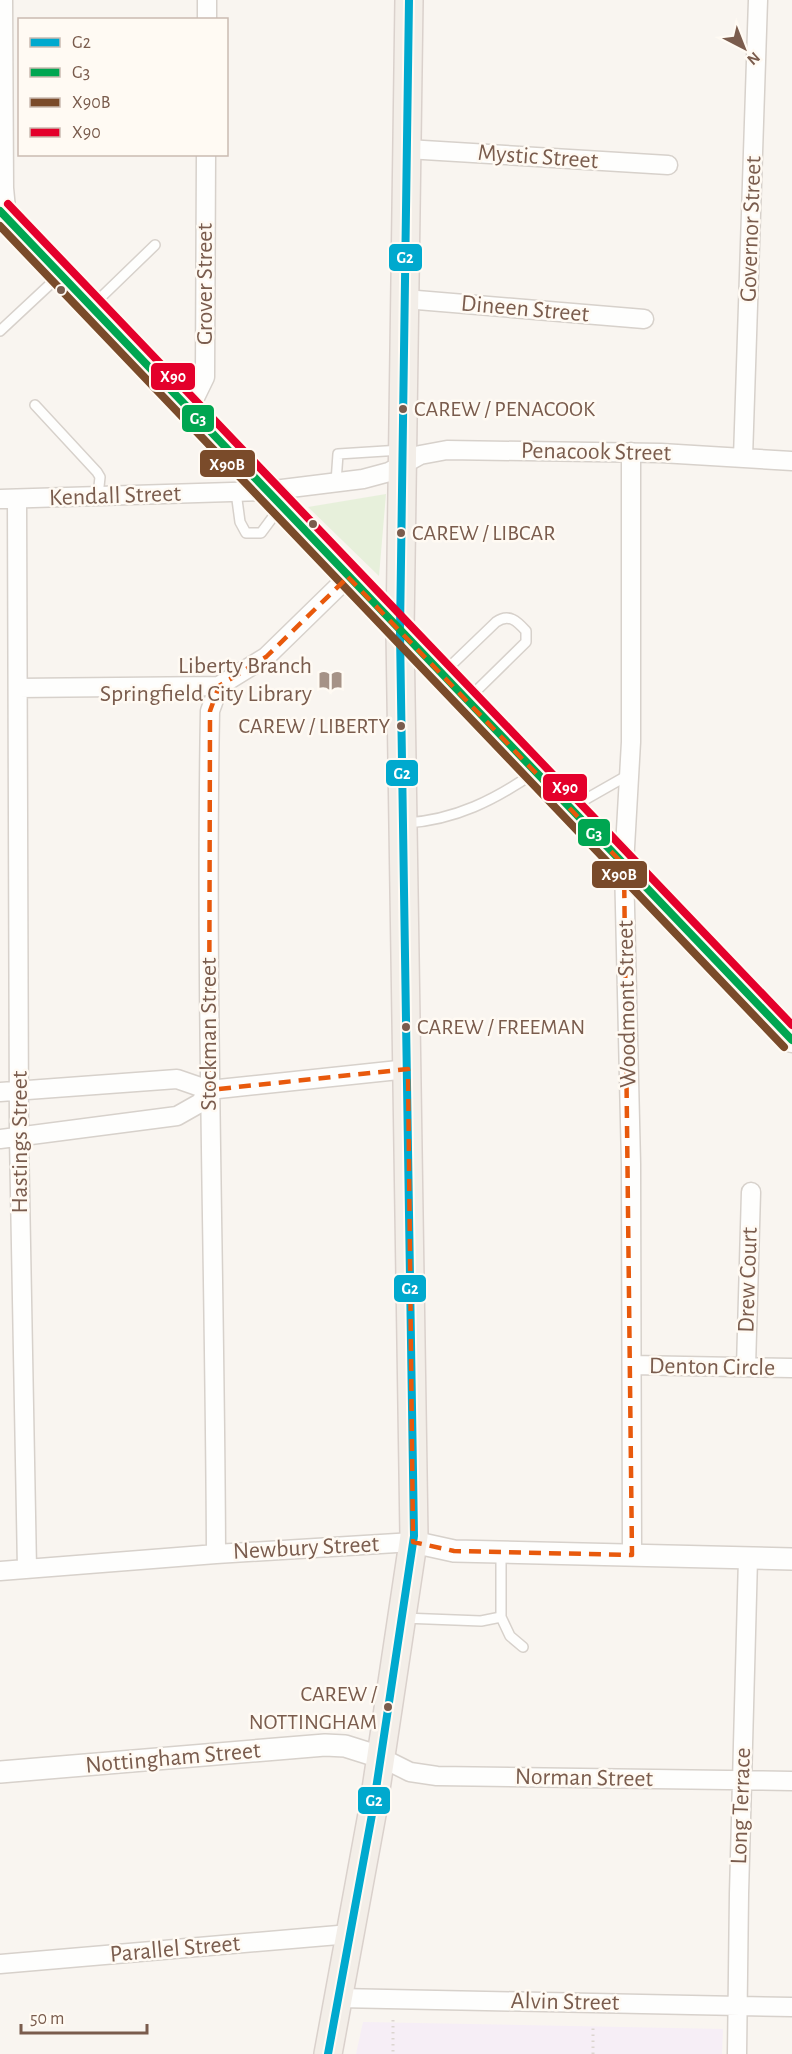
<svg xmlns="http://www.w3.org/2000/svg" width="792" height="2054" font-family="'Alegreya Sans',sans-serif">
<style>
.education{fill:#f6eef6}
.green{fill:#e7f0db}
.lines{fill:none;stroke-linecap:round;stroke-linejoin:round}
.service-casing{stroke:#d7d1cb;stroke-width:12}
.minor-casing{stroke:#d7d1cb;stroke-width:21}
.tertiary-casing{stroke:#d7d1cb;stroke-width:24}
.secondary-casing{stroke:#d9d2cb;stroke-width:27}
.primary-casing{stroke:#dad1cc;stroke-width:30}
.path{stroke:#dcd5d0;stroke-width:3;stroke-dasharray:1.5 4.5;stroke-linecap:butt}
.service{stroke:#fefefd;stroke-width:9}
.minor{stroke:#fefefd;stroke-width:18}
.tertiary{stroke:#fefefd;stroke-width:21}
.secondary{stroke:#fefefd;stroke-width:24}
.primary{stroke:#f3eee8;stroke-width:27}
.bus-1-casing{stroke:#fffaf3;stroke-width:12}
.bus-2-casing{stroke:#fffaf3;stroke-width:12}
.bus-3-casing{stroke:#fffaf3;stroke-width:12}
.bus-4-casing{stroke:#fffaf3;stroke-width:12}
.bus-1{stroke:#00a9ce;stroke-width:8}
.bus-2{stroke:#00a651;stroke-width:8}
.bus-3{stroke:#7a4b2a;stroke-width:8}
.bus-4{stroke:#e4002b;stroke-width:8}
.marked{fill:none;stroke:#e8590c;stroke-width:4.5;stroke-dasharray:12 8;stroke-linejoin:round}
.bus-dot{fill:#7a5c4d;stroke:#fffaf3;stroke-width:2}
.labels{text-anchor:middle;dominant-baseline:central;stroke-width:5;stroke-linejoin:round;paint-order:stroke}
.bus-label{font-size:22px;fill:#7a5c4d;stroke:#fffaf3;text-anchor:start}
.street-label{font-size:24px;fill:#7a5c4d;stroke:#fffaf3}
.poi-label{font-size:24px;fill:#7a5c4d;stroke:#fffaf3;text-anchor:end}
.line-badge{stroke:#fffaf3;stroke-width:2}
.badge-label{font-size:16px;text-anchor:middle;font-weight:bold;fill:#fff}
</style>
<rect width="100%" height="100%" fill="#f9f5f0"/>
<path class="education" d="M363 2022 723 2029 722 2054H356Z"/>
<path class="green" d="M386 494 379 576 308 507Z"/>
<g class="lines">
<defs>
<path id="service" d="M93 305 155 245
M0 331 60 275
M35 405 97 472 100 477 98 496
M336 482 338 454 401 450
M236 492 240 522 246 533H261L281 506
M443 673 496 622C509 613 517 621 526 631V642L468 699
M572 807 630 774
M406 823C455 820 495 800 535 772
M501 1617 510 1636 523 1647
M403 1618 481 1621 501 1617V1552"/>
<path id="minor" d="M3 0 4 188 7 219
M207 20V0
M407 149 668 165
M405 299 644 319
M189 410 205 377 206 154
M631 452V742L624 865 631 1164 632 1555
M743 458 758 0
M0 499 266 491 363 479 389 472 420 455 447 450 661 453 792 461
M17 499 19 1137 27 1569
M18 688 219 686
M0 1092 177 1079 209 1090 408 1069
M0 1139 177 1116 200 1103 209 1090
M632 1365 792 1368
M746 1367 751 1192
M216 1554C215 1273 205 992 210 711L219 686 266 657 348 577
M0 1571 216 1554 413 1542
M380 1757 410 1772 437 1776 792 1781
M0 1964 350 1934
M338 1998 792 2007
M737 2054 739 1894 748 1558"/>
<path id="tertiary" d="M413 1542 454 1551 792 1559
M0 1772 325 1745 345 1746 380 1757"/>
<path id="secondary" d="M0 211 792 1040"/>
<path id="primary" d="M328 2054 373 1809 414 1536 400 632 409 0"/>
</defs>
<use href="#service" class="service-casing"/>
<use href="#minor" class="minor-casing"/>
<use href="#tertiary" class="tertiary-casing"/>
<use href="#secondary" class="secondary-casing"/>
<use href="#primary" class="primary-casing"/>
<path class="path" d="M393 2020V2054
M593 2054V2024"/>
<use href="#service" class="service"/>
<use href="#minor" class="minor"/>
<use href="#tertiary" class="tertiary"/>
<use href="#secondary" class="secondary"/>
<use href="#primary" class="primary"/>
<defs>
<path id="bus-1" d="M328 2054 373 1809 414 1536 400 632 409 0"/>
<path id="bus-2" d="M0 211 792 1040"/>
<path id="bus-3" d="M0 226 784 1047"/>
<path id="bus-4" d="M8 204 792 1025"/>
</defs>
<use href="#bus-1" class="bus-1-casing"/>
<use href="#bus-2" class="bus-2-casing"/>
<use href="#bus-3" class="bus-3-casing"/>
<use href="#bus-4" class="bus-4-casing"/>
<use href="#bus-1" class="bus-1"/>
<use href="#bus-2" class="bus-2"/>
<use href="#bus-3" class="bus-3"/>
<use href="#bus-4" class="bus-4"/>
</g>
<path class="marked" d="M348 577 624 865 632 1555 454 1551 413 1542 408 1069 209 1090 210 711 219 686 266 657Z"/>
<defs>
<symbol id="library-bare" viewBox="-9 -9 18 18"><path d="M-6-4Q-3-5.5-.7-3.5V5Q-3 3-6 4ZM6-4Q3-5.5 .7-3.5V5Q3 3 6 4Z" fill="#a69286" stroke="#fffaf3" stroke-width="2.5" paint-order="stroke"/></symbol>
</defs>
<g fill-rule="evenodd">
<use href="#library-bare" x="314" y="664" width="33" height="33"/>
</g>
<g class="bus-dot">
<circle cx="61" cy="290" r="5"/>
<circle cx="403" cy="409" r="5"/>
<circle cx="313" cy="524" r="5"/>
<circle cx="401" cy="533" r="5"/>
<circle cx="401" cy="726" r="5"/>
<circle cx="406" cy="1027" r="5"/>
<circle cx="388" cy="1707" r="5"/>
</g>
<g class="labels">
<g class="bus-label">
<text x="414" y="409">CAREW / PENACOOK</text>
<text x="412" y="533">CAREW / LIBCAR</text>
<text x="390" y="726" text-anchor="end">CAREW / LIBERTY</text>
<text x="417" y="1027">CAREW / FREEMAN</text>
<text x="377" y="1694" text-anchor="end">CAREW /<tspan x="377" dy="28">NOTTINGHAM</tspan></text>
</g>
<g class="street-label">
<text transform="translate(538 157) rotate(4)">Mystic Street</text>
<text transform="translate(751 229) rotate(-88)">Governor Street</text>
<text transform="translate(205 284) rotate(-90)">Grover Street</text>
<text transform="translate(525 309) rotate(5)">Dineen Street</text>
<text transform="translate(596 452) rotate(1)">Penacook Street</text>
<text transform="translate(115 496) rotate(-2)">Kendall Street</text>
<text transform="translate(627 1004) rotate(-91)">Woodmont Street</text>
<text transform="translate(209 1034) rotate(-90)">Stockman Street</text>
<text transform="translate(20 1142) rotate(-90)">Hastings Street</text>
<text transform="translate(748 1280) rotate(-88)">Drew Court</text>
<text transform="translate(712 1367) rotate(1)">Denton Circle</text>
<text transform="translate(306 1548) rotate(-3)">Newbury Street</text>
<text transform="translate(173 1758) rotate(-5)">Nottingham Street</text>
<text transform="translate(584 1778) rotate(1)">Norman Street</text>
<text transform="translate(741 1806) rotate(-88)">Long Terrace</text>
<text transform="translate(175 1949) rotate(-5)">Parallel Street</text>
<text transform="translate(565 2002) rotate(1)">Alvin Street</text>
</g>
<g class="poi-label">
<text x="312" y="666">Liberty Branch<tspan x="312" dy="28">Springfield City Library</tspan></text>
</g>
</g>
<g class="line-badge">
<rect x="388" y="243" width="35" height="29" rx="6" fill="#00a9ce"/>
<rect x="150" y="362" width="46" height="29" rx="6" fill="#e4002b"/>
<rect x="181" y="404" width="34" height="29" rx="6" fill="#00a651"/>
<rect x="199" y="449" width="57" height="29" rx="6" fill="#7a4b2a"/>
<rect x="385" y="759" width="34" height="28" rx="6" fill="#00a9ce"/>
<rect x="542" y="773" width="46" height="29" rx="6" fill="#e4002b"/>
<rect x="577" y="818" width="34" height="29" rx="6" fill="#00a651"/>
<rect x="591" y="860" width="57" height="29" rx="6" fill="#7a4b2a"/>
<rect x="393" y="1274" width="34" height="29" rx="6" fill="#00a9ce"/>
<rect x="357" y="1786" width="34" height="29" rx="6" fill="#00a9ce"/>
</g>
<g class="badge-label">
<text x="405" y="263">G2</text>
<text x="173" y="382">X90</text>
<text x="198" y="424">G3</text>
<text x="227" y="470">X90B</text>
<text x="402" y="779">G2</text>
<text x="565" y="793">X90</text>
<text x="594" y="839">G3</text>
<text x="619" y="880">X90B</text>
<text x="410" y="1294">G2</text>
<text x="374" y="1806">G2</text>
</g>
<rect x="18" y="18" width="210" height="138" fill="#fffaf3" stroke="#cabbb1" stroke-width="1.5"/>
<rect x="30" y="38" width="30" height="9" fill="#00a9ce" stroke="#cabbb1" stroke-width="1.5"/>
<text x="72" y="48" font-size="18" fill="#7a5c4d">G2</text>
<rect x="30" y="68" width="30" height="9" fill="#00a651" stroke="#cabbb1" stroke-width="1.5"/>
<text x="72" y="78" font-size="18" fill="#7a5c4d">G3</text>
<rect x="30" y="98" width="30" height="9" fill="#7a4b2a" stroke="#cabbb1" stroke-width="1.5"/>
<text x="72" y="108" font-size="18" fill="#7a5c4d">X90B</text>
<rect x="30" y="128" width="30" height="9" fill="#e4002b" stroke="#cabbb1" stroke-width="1.5"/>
<text x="72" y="138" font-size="18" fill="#7a5c4d">X90</text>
<g transform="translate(744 48) rotate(138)" stroke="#fffaf3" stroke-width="4.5" paint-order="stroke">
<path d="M0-4.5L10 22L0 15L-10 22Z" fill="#7a5c4d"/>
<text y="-9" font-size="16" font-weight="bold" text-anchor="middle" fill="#7a5c4d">N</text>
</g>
<path d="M21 2024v9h126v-9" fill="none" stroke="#7a5c4d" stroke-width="3"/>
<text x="30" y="2024" font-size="18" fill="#7a5c4d" stroke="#fffaf3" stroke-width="4.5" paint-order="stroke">50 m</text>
</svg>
